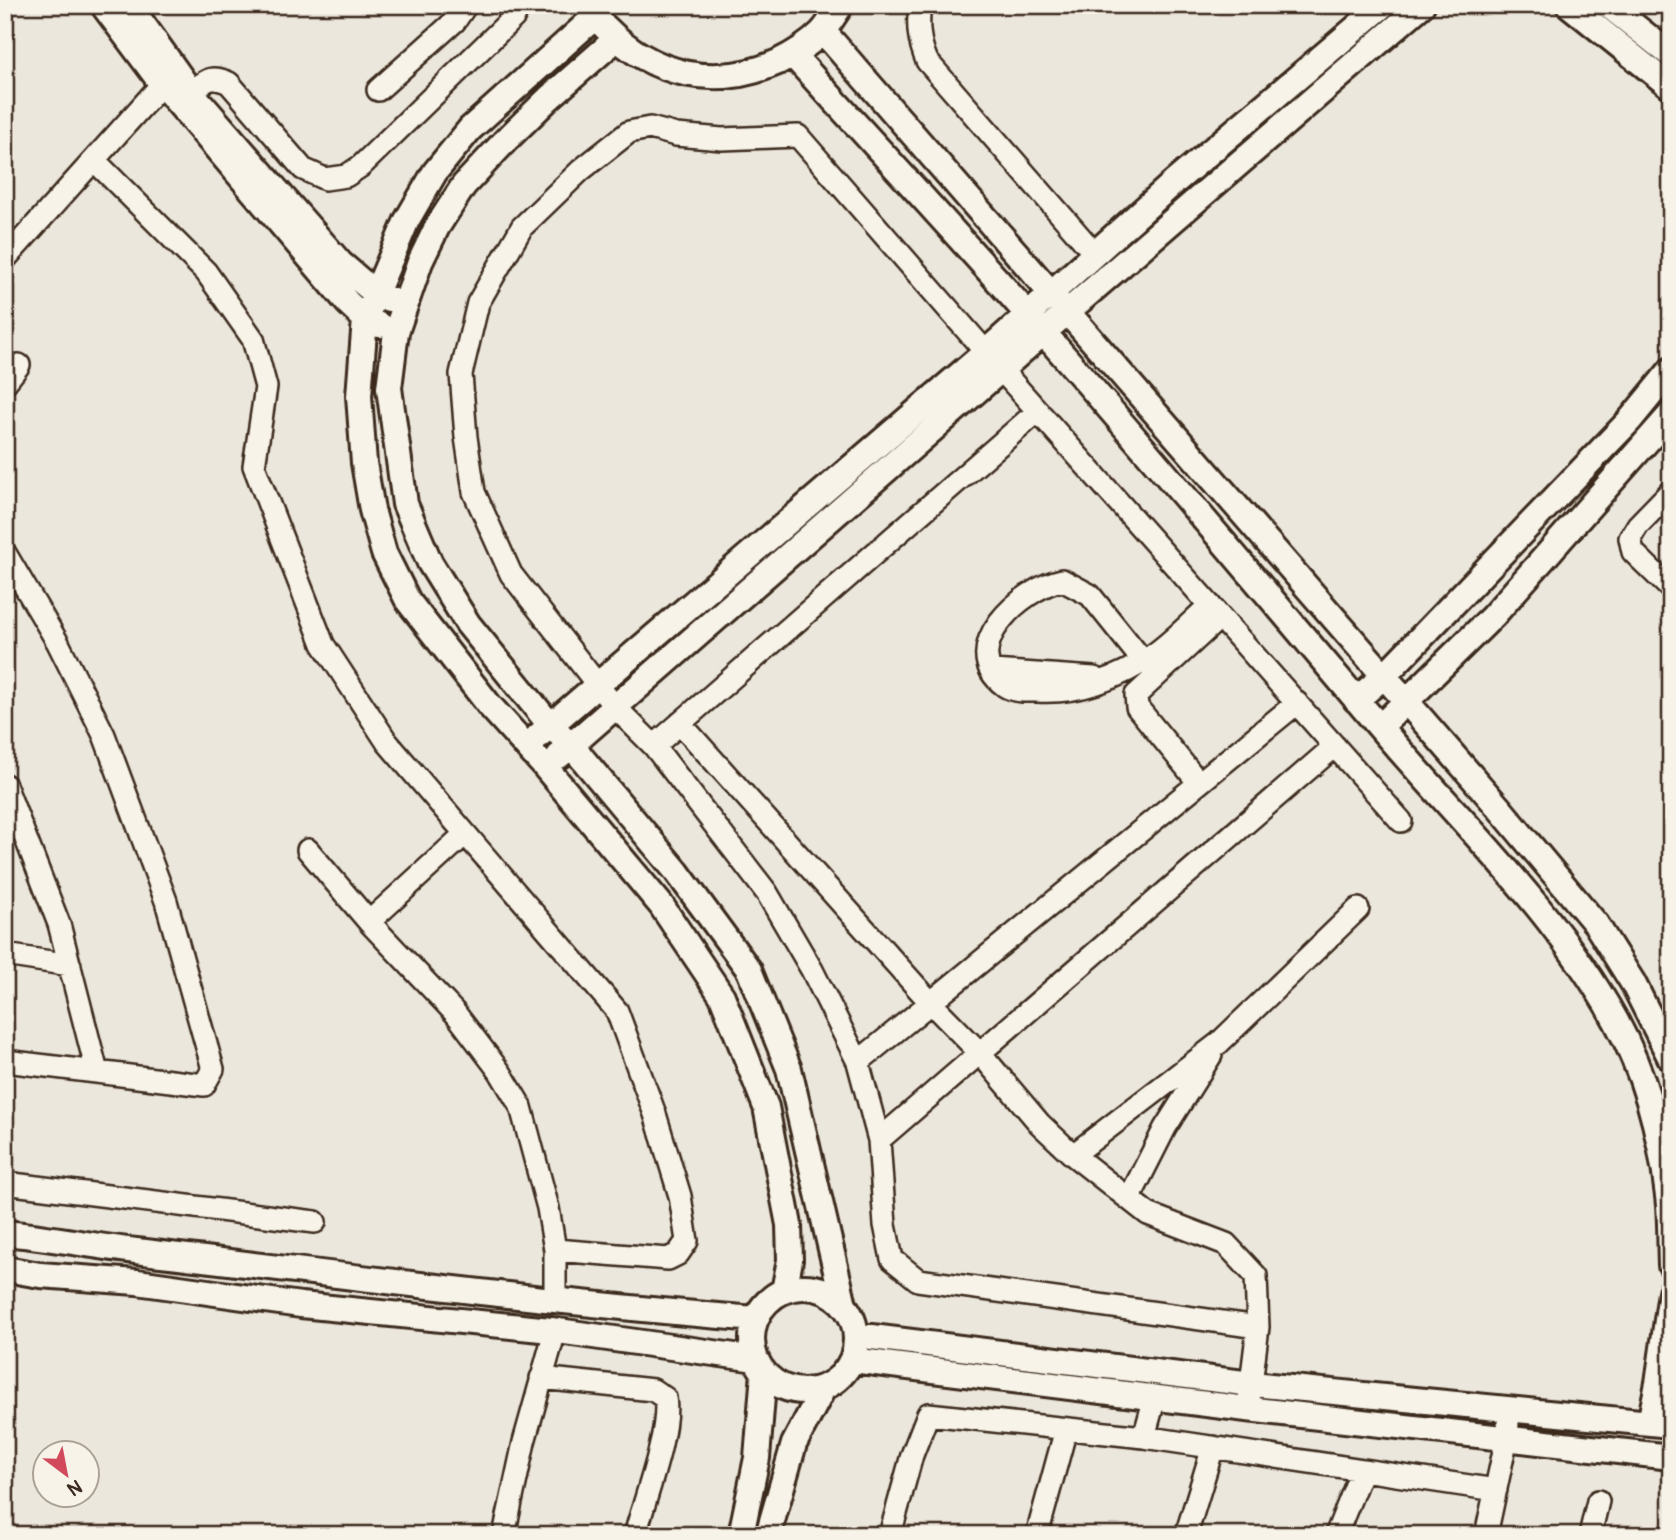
<svg xmlns="http://www.w3.org/2000/svg" width="1676" height="1540" font-family="Pangolin,sans-serif">
<style>
.lines{fill:none;stroke-linecap:round;stroke-linejoin:round}
.minor-casing{stroke:#3b2a1e;stroke-width:26}
.tertiary-casing{stroke:#3b2a1e;stroke-width:30}
.minor{stroke:#f7f3e8;stroke-width:21}
.tertiary{stroke:#f7f3e8;stroke-width:24}
</style>
<rect width="100%" height="100%" fill="#ece7dc"/>
<filter id="ink" filterUnits="userSpaceOnUse"><feTurbulence type="fractalNoise" baseFrequency=".0143" numOctaves="2"/><feDisplacementMap in="SourceGraphic" scale="14" xChannelSelector="R" yChannelSelector="G"/><feConvolveMatrix kernelMatrix="1 2 1 2 8 2 1 2 1" color-interpolation-filters="sRGB"/></filter>
<g filter="url(#ink)">
<g class="lines">
<defs>
<path id="minor" d="M920 5C917 26 919 42 927 61L1095 254
M378 90 455 21 466 5
M191 92C206 81 210 74 229 83L303 169 325 179 346 176 361 166 514 17 520 5
M94 160 206 272 253 339 266 387 254 466 323 644 387 742 617 1011 655 1114 680 1196 687 1241 678 1254 668 1259 555 1250
M5 259 162 84
M5 383 19 365
M1671 491 1638 525 1630 538 1633 552 1671 589
M5 553 58 643 104 735 166 901 213 1069 204 1085 5 1061
M1143 661 1090 595 1062 580C1022 588 954 649 1005 686 1014 692 1027 691 1037 691 1077 694 1121 678 1153 655 1173 641 1191 622 1210 605
M992 671 1094 678
M680 723 931 1003 980 1053 1040 1124 1073 1155 1148 1214 1226 1244 1256 1276 1258 1327 1249 1400
M654 746 1038 411
M1199 783 1137 707 1136 695 1220 617
M5 785 59 924 97 1072
M308 850 369 922 456 1014 500 1072 521 1107 548 1208 555 1250V1299
M369 922 465 834
M5 955 70 965
M858 1062 1297 703
M879 1140 1335 746
M1073 1155 1219 1043 1358 909
M5 1183 315 1222
M1129 1199 1165 1128 1211 1055
M1258 1327 918 1280 892 1259 885 1225 879 1140 858 1062 812 970 767 893 654 746 614 706 511 574 474 492 466 437 461 374 478 303 522 227 581 170 629 132 650 128 676 135 722 139 798 136 997 365 1401 821
M541 1378 653 1390 665 1398C671 1430 644 1501 635 1535
M1144 1437 1155 1397
M504 1535 524 1442 555 1331
M890 1535 912 1455 928 1414 1144 1437 1496 1490
M1037 1535 1066 1429
M1186 1535 1213 1447
M1336 1535 1362 1470
M1486 1535 1507 1437 1509 1409
M1590 1535 1598 1501"/>
<path id="tertiary" d="M103 5 162 84 348 303 365 319 379 325
M129 5 191 92 341 264 375 293 389 299
M1569 5 1671 87
M1608 5 1671 55
M597 15 470 129 435 172 407 220 365 319 359 396 364 463 372 510 384 553 408 601 489 705 546 768 661 905 722 996 766 1107 789 1225 790 1260 784 1291
M605 27C653 76 715 90 778 62 794 54 809 45 822 32 829 24 835 14 841 5
M823 31 1500 809 1596 924 1633 983 1671 1059
M617 38 549 98 506 140 464 185 437 227 420 262 396 332 389 388 405 504 430 563 468 624 551 726 571 745 677 872 749 970 789 1069 844 1305
M793 55C877 148 962 239 1044 333 1155 460 1263 589 1372 718 1455 817 1553 907 1616 1021 1645 1074 1661 1136 1668 1196 1671 1219 1670 1242 1671 1265
M1356 700 1383 677 1630 420 1671 370
M1380 727 1493 616 1671 414
M538 736 986 352 1171 185 1383 5
M559 756 1044 332 1422 5
M5 1233C49 1237 92 1246 136 1251 343 1275 549 1303 756 1319
M5 1269 40 1275 137 1282 301 1305 551 1330 756 1359
M752 1339a52 52 0 1 1 104 0a52 52 0 1 1-104 0Z
M856 1335 1252 1384 1671 1425
M852 1360 1247 1409 1671 1457
M1650 1423 1658 1383 1671 1292
M741 1535 757 1458 764 1372
M768 1535 794 1444 824 1387"/>
</defs>
<use href="#minor" class="minor-casing"/>
<use href="#tertiary" class="tertiary-casing"/>
<use href="#minor" class="minor"/>
<use href="#tertiary" class="tertiary"/>
</g>
</g>
<rect width="1676" height="1540" fill="none" stroke="#f7f3e8" stroke-width="28"/>
<rect x="14" y="14" width="1648" height="1512" fill="none" stroke="#3b2a1e" stroke-width="2.5" filter="url(#ink)"/>
<g transform="translate(66 1474) rotate(148)"><circle r="33" fill="#f7f3e8" stroke="#aca397" stroke-width="2"/>
<path d="M0-5L12 26L0 18L-12 26Z" fill="#d1495b"/>
<text y="-10" font-size="19" font-weight="bold" text-anchor="middle" fill="#3b2a1e">N</text>
</g>
</svg>
